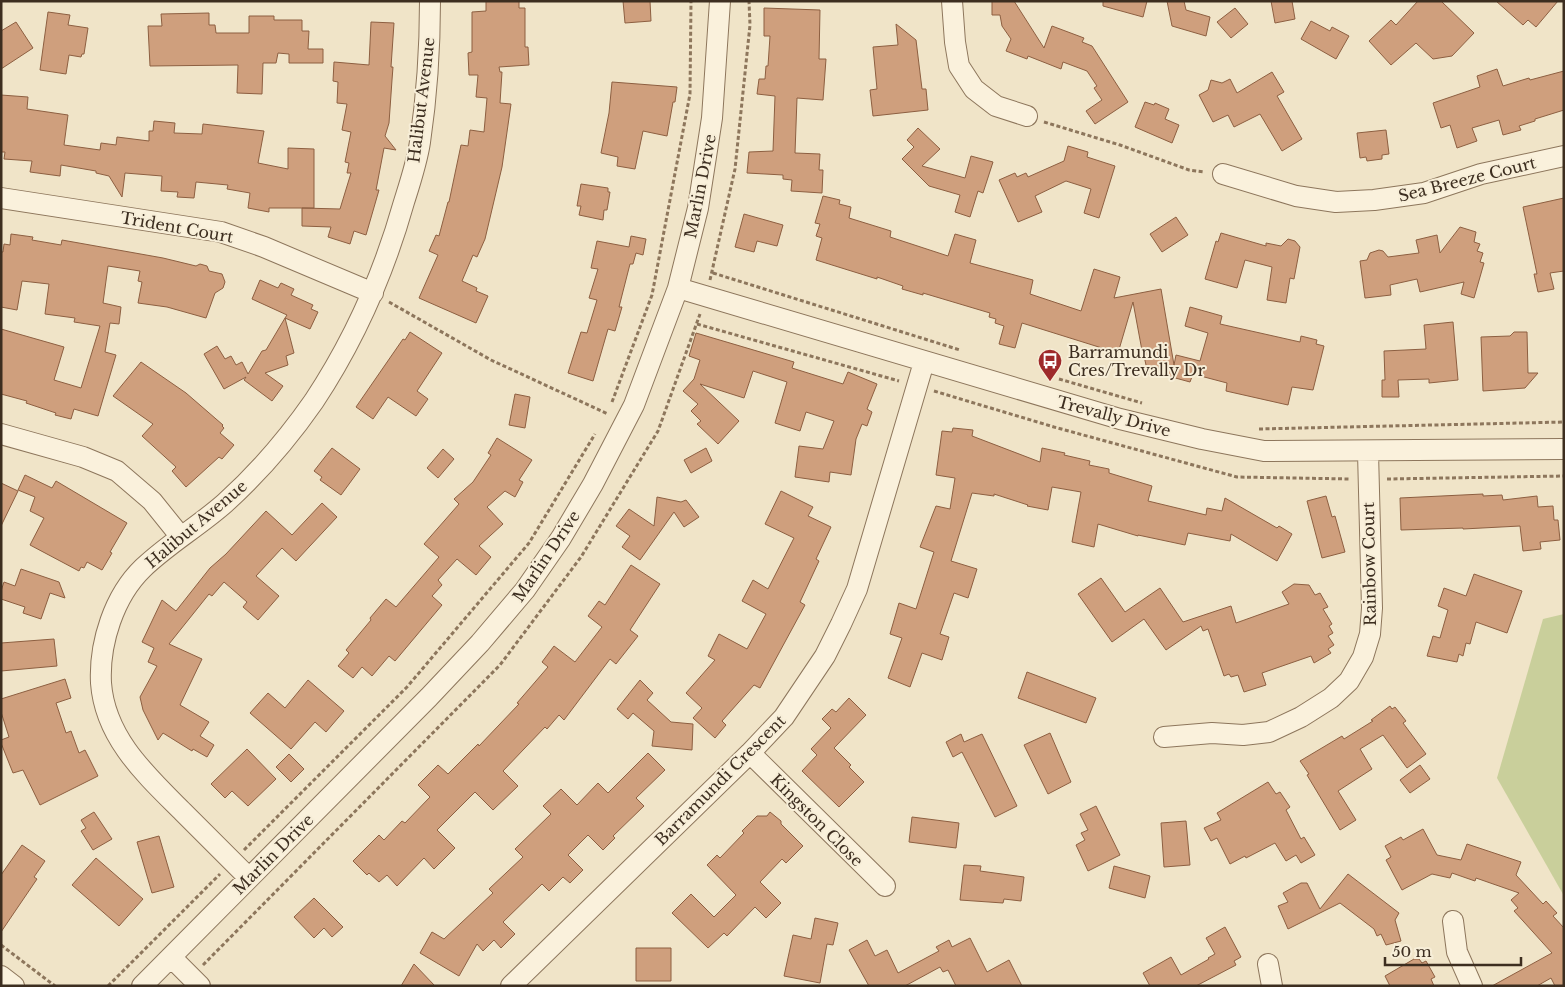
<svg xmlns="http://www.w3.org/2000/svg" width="1565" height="987" font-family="'Libre Baskerville',serif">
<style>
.green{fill:#c9cf9b}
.building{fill:#cf9f7d;stroke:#8d5f41}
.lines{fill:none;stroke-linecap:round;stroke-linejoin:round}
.minor-casing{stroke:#8d765c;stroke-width:22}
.path{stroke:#8d765c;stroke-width:3;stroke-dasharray:4 2.5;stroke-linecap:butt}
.minor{stroke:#faf1dc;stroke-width:20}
.labels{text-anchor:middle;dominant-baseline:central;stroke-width:4;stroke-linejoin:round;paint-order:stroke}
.street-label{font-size:16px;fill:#3d2e20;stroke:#f7eed8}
.poi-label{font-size:16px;fill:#3d2e20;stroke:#f7eed8;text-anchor:start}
</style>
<rect width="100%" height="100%" fill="#f0e4c8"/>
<path class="green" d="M1564 614V896L1497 778 1543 619Z"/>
<path class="building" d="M486 1H519V8H525V47H528L529 65 499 67 500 72H502L500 103 511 104 502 167 485 239 477 257 473 255 462 281 477 288 476 291 488 296 476 323 419 298 438 255 429 251 436 235 439 236 448 202H449L461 145 468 146 470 130 484 132 487 98 476 97 478 75H469L468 53 472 52V12L486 11Z
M623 1H650L651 21 625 23Z
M992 1H1014L1044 48 1052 26 1084 38 1082 42 1092 46 1128 102 1095 124 1086 111 1102 100 1094 88 1097 86 1087 71 1063 62 1061 69 1028 56 1027 59 1006 51 1011 39 1002 26 1000 15H992Z
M1103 1H1147L1143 17 1103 6Z
M1167 1H1184L1186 10 1210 17 1206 36 1172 26Z
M1271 1H1292L1295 19 1275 23Z
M1418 1H1441L1474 33 1452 56 1433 59 1416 43 1391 65 1369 41 1391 20 1396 25Z
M1496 1H1558L1536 27 1528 20 1523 25Z
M764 8 820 10 819 59H826L823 100 797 98 795 153 820 154 819 170H823L822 193 791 191 792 180 783 179V175L747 173 749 152 773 151 775 96 757 94 759 79H765L766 66H768L770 36H764Z
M1235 8 1248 24 1231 38 1217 22Z
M48 12 70 15 68 25 88 28 84 54H82L81 57 69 55 66 74 40 70Z
M209 13V25H215L216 33H249V16H274V20H302V31H309L308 49H323V63H289V54L278 53 276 63H263L262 94 237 93 238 65 150 66 148 26H162L161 14Z
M1311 21 1330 31 1332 27 1349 36 1336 59 1301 39Z
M16 22 33 48 1 69V31Z
M371 22 394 23 391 67H393L392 80 389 123 385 136 396 150 384 148 376 190H379L366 235 354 231 350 244 328 237 331 227 302 226V208L340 209 351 173H347L349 163 345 162 351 132 342 130 347 104 337 103 338 82 333 81 334 62 369 65Z
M896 24 916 40 922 89H926L928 110 873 116 870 90 877 89 873 47 898 45Z
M1497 69 1503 86 1529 78 1530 80 1564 71V110L1535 119V121L1519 126 1521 130 1503 135 1499 120 1472 128 1477 141 1457 148 1450 125 1441 128 1433 103 1480 87 1477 76Z
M1272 72 1284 92 1277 96 1302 139 1282 151 1260 114 1234 127 1228 115 1213 122 1199 95 1208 90 1211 80 1222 83 1230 79 1237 93Z
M612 82 677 87 675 102H673L667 136 643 131 635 169 617 166 618 157 601 153 609 113Z
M1 95 28 97 27 109 68 115 64 145 100 150 101 143 116 145 117 137 149 141V131H153L154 121 175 123 174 133 202 134 203 124 264 131 258 163 288 169V148L314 149V208H269V212L248 208 250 193 227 189 228 185 196 182 194 198 177 197 178 192 161 191 162 176 125 173 122 197 109 176 96 173V171L61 165 60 176 30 172 32 161 4 159 5 152H1Z
M1145 102 1154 105 1155 103 1169 109 1165 119 1179 125 1172 143 1135 127Z
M918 128 940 149 922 166 965 178 971 156 993 162 983 193 978 191 970 217 955 212 960 195 929 186 902 159 914 147 907 140Z
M1386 130 1389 154 1382 155V159L1367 161 1366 157 1360 158 1357 133Z
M1068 146 1088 152 1087 157 1115 166 1099 218 1084 213 1091 189 1066 181 1035 196 1042 212 1018 222 999 180 1015 173 1017 177 1026 173 1028 177 1064 161Z
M581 184 608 188V192H610L607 210H604L603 220 579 215 581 206H577Z
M823 196 840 200 839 204 851 207 849 218 891 231 890 237 948 256 955 234 976 240 970 263 1033 280 1030 294 1081 311 1094 269 1120 277 1114 298 1161 289 1174 365 1176 355 1200 361 1208 333 1185 326 1190 307 1222 316 1220 324 1300 342 1301 336 1317 340 1316 344 1324 346 1313 390 1292 387 1288 405 1226 391 1227 383 1193 374 1190 382 1157 373 1148 374 1144 356H1143L1133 302 1118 353 1022 323 1015 348 999 344 1004 326 995 323 996 319 989 317 990 313 923 293V295L902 289 903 286 877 277V279L816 260 822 238 816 236 820 224 815 223Z
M1564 198V271L1550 273 1554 289 1538 292 1534 274H1537L1523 207Z
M744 214 783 225 777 246 757 241 754 252 735 247Z
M1176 217 1188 235 1162 252 1150 234Z
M1460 227 1476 232 1474 242 1480 244 1477 251 1483 253 1480 262 1484 263 1474 298 1461 294 1464 282 1420 292 1417 279 1390 285 1391 295 1365 298 1360 261 1367 260 1370 253 1379 250 1383 251 1388 257 1419 253 1416 240 1437 235 1440 253Z
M1221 233 1266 246V243L1281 246 1288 239 1295 241 1300 247 1294 279 1290 278 1286 303 1267 300 1272 267 1245 260 1237 288 1205 279 1216 241 1218 242Z
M11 234 33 237 32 240 61 245 62 240 163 258 196 266 200 264 207 266 209 271 222 274 225 282 223 288 215 293 206 318 167 307 138 303 142 282 138 281 140 271 108 266 103 303 121 307 119 324 110 323 105 352 116 355 98 416 74 409 71 419 55 415 56 413 26 403 27 401 1 394V329L64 347 54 380 81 388 100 326 74 322 75 318 45 314 49 284 22 281 17 310 1 307V252H3L4 244 10 245Z
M631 236 646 239 643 255 636 253 633 264H630L619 307H622L615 331 608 329 593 381 568 373 581 332 587 333 597 300 589 298 598 269 591 268 597 241 629 247Z
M260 280 278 288 281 283 294 289 291 295 313 305 311 309 318 312 310 329 285 318 287 315 252 299Z
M285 318 294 353 286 356 288 365 265 373 283 386 272 401 244 380 246 377 224 389 204 354 217 346 225 359 231 356 236 365 242 362 248 374 262 351 266 350Z
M1453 322 1458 380 1429 383V379L1398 380 1399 397H1382V380H1385L1384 351 1426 349 1424 325Z
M410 332 442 353 417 391 428 399 416 416 388 397 373 419 356 407 403 339 405 340Z
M1514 332H1527L1528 373H1538L1525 388 1483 391 1481 337 1510 336Z
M696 333 794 362 792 368 843 384 848 372 877 384 867 409 872 412 867 426 862 424 856 439 851 475 830 472 829 482 795 477 799 446 823 449 834 421 806 412 800 431 775 423 787 382 753 371 744 398 700 384 739 421 718 444 697 424 701 421 691 411 698 404 683 391 694 379 700 360 689 356Z
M141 362 186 393 223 425 222 426 224 428 220 433 234 445 222 459 219 457 186 487 172 471 176 467 142 436 153 424 113 396Z
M515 394 530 397 525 428 509 425Z
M953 428 973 430 972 436 1040 462 1042 448 1065 453 1064 455 1090 461 1089 465 1109 469V473L1152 486 1148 501 1206 515 1207 508 1222 511 1225 498 1277 528 1279 526 1292 534 1277 561 1231 534 1230 541 1188 533 1185 545 1138 535V536L1098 524 1094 547 1072 542 1081 492 1052 487 1048 510 1027 506 1028 505 994 494V496L972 493 951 561 977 569 968 598 954 593 940 634 949 637 942 660 922 653 910 687 888 678 902 638 890 634 899 603 916 609 934 552 920 547 936 506 950 509 955 478 936 475 942 431 952 432Z
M497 438 532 460 519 480 523 482 515 497 505 491 487 507 503 524 479 546 491 557 476 575 457 559 438 580 442 585 432 596 442 605 395 661 389 656 372 676 362 667 353 678 338 666 349 653 346 650 371 620 370 618 386 599 396 607 439 557 424 544 459 504 454 499 473 482 491 455 488 453Z
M332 448 360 469 341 495 320 480 322 477 314 471Z
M706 448 712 461 691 473 684 460Z
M443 449 454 459 438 478 427 468Z
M25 475 52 488 56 481 127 523 110 552 112 553 102 570 87 562 84 568 81 567 79 571 30 545 44 518 30 511 35 497 18 490Z
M1 483 18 491 1 526Z
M781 491 813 507 808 516 831 527 816 559 819 561 800 602 805 605 760 688 754 685 722 721 726 725 715 738 693 718 702 708 686 693 715 660 708 656 719 634 747 649 766 614 742 601 753 580 768 589 794 538 765 524Z
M1483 494V496L1502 495 1503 500 1537 496 1538 507 1553 506 1554 520H1558L1560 540 1540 542 1541 549 1523 551 1520 526 1463 529V528L1401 530 1400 498Z
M1326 496 1332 517 1335 516 1345 552 1322 558 1307 501Z
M657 497 681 502 686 500 699 517 684 527 674 512 640 560 622 547 630 536 616 526 629 509 654 526Z
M322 503 337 517 296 561 282 548 256 576 279 596 258 620 243 607 247 602 224 582 212 596 209 594 169 644 202 659 180 705 209 722 200 736 214 745 207 757 193 749 192 751 163 733 158 740 143 710 140 697 157 666 148 662 154 648 142 642 162 600 176 611 210 568 226 554 266 511 292 535Z
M631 565 660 584 630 630 638 636 616 664 610 659 564 720 559 715 547 729 545 727 503 771 518 786 493 810 475 792 437 830 455 848 434 869 424 858 397 886 387 875 379 882 369 873 367 875 353 861 379 835 384 840 402 821 405 823 430 797 418 785 438 765 448 774 478 744 479 746 519 704 517 703 548 667 542 662 554 646 575 662 602 627 588 616 599 601 605 605Z
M21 569 59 582 65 598 50 593 41 619 23 613 25 607 1 599V591L4 582 15 586Z
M1474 574 1522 591 1507 633 1476 622 1470 644 1466 643 1463 656 1459 654 1457 662 1427 656 1433 636 1440 638 1448 610 1438 606 1444 588 1466 596Z
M1101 578 1125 612 1160 588 1183 622 1231 606 1236 623 1289 604 1282 592 1294 584 1309 585 1315 595 1320 593 1328 607 1323 609 1332 624 1329 626 1333 633 1328 636 1334 645 1328 649 1331 653 1314 663 1311 656 1262 673 1266 685 1244 692 1238 675 1231 677 1229 674 1224 676 1208 629 1203 631 1201 626 1166 650 1144 619 1112 642 1078 594Z
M54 639 57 666 1 671V643Z
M1027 672 1096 698 1086 723 1018 698Z
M65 679 71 698 56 703 66 733 71 731 79 753 85 750 98 776 40 805 23 770 13 773 1 743V740L9 737 1 712V699Z
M308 680 344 711 326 732 315 722 291 749 250 713 268 693 285 708Z
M640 680 653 693 647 700 671 722 693 724 692 750 652 746 654 731 633 713 628 719 617 709Z
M849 698 866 715 834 748 851 765 849 767 864 782 839 807 802 771 817 755 811 749 831 728 822 719 832 709 836 712Z
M1390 706 1392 709 1395 707 1406 721 1403 723 1426 754 1407 768 1383 735 1360 749 1372 769 1338 791 1356 820 1340 830 1307 775 1309 774 1300 761 1342 736 1344 739 1373 721 1371 720Z
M1050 733 1071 782 1048 794 1024 745Z
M961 734 964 742 982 734 1017 806 995 817 962 752 953 757 946 742Z
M247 749 276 779 248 806 232 791 225 798 211 784Z
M648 753 665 770 636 798 644 806 613 836 615 838 603 850 588 835 568 855 583 870 570 883 563 877 549 891 542 884 503 922 515 934 501 948 494 940 483 951 477 944 459 976 420 953 432 932 444 939 493 893 489 889 523 857 515 849 551 814 543 806 561 789 577 805 598 783 608 793Z
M289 754 304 769 291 782 276 767Z
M1420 765 1430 779 1410 793 1400 780Z
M1268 782 1276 794 1280 792 1290 807 1286 810 1301 839 1304 837 1315 855 1301 863 1296 855 1286 861 1275 843 1246 858 1245 856 1230 864 1217 838 1211 841 1204 828 1221 820 1217 813Z
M1096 806 1120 855 1088 871 1076 845 1085 840 1081 833 1088 830 1080 814Z
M94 812 112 839 93 850 81 831 86 828 81 820Z
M770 812 781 821V824L803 846 786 863 782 859 760 882 781 903 766 918 755 907 727 936 724 933 708 948 672 913 691 894 714 917 736 895 707 865 717 855 720 858 744 833 742 831 757 816H767Z
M912 817 959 823 956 848 909 842Z
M1186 821 1190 865 1164 867 1161 823Z
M1423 829 1437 855 1461 860 1467 844 1521 862 1516 875 1543 904 1546 901 1557 913 1553 916 1564 928V986H1555L1551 978 1537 986H1492L1552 953 1514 911 1518 908 1511 900 1519 893 1476 878 1475 881 1452 873 1450 878 1432 874 1402 890 1386 860 1391 857 1385 846 1401 837 1403 840Z
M159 836 174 887 152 893 137 842Z
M22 845 45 861 34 877 37 879 1 932V875Z
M96 858 143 899 119 926 72 885Z
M964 865 981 866 980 871 1024 877 1021 901 1004 899 1003 903 960 900Z
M1114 866 1150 876 1145 898 1109 888Z
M1348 874 1399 913 1395 920 1401 941 1386 945 1381 934 1377 936 1374 929 1340 903 1288 929 1278 906 1288 902 1283 893 1301 883H1307L1320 909Z
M314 898 343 927 332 937 324 928 314 938 294 917Z
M815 918 838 923 833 945 827 944 820 983 784 976 793 935 811 939Z
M1225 927 1241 957 1234 961 1236 965 1196 986H1150L1143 973 1171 957 1181 975 1209 959 1208 958 1215 954 1206 938Z
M970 938 987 972 1009 960 1022 986H956L948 970 943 972 940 967 905 986H869L849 950 867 940 875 956 887 950 898 973 939 951 936 947 949 940 952 947Z
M636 948H671V981H636Z
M1414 959H1419L1422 963 1426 961 1435 977 1431 979 1434 986H1390L1385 976Z
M414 964 435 986H401Z"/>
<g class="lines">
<defs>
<path id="minor" d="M952 1 955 42 959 66 974 89 996 106 1027 116
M1223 174 1296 196 1336 202 1374 200 1424 193 1481 174 1564 156
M1 198 221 232 264 247 373 293
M678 288 1120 419 1202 439 1264 451 1564 449
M1 434 83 457 117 471 152 501 181 537
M1164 737 1212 733 1243 735 1269 732 1301 717 1331 698 1349 681 1363 657 1370 634 1372 608 1368 452
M750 753 885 886
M249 878C227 856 205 834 183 812 146 775 105 738 101 683 99 643 114 596 143 568 168 544 199 526 225 503 257 474 289 437 314 401 355 339 384 273 404 202 410 183 417 162 420 142 427 95 430 48 430 1
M1453 921 1457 952 1472 986
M171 957 200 986
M1268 964 1272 986
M1 976 14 986
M142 986 429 697 480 643 525 590 561 538 593 484 634 405 678 288 698 208 712 118 720 1
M511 986 750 753 784 717 825 656 841 624 857 589 924 362"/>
</defs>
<use href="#minor" class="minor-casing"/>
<path class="path" d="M1044 122 1120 145 1189 170 1205 172
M713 273 960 350
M710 280 735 169 750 25 749 1
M389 302 491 360 608 414
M697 324 899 381
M1059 379 1142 403
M934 391 1054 427 1237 477 1351 479
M612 402 652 295 690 94 691 1
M1259 429 1564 422
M1387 479 1564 476
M244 850 407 687 529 543 595 434
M1 945 55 986
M203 965 500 665 581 557 658 431 700 314
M108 986 220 874"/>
<use href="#minor" class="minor"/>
</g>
<defs>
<symbol id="bus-pin" viewBox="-11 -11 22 30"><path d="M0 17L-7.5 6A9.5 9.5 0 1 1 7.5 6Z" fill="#9e2a2b" stroke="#f7eed8"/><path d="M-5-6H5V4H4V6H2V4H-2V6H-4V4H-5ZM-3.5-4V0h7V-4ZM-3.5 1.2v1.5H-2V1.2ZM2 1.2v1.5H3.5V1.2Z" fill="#fff"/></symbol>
</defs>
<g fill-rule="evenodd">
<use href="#bus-pin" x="1036" y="347" width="28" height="38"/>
</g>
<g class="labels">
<g class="street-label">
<text transform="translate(421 100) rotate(-83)">Halibut Avenue</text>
<text transform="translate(1467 179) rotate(-14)">Sea Breeze Court</text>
<text transform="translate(700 186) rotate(-79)">Marlin Drive</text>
<text transform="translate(177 227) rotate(10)">Trident Court</text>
<text transform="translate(1114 416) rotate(15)">Trevally Drive</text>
<text transform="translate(196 524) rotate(-40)">Halibut Avenue</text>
<text transform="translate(546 556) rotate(-56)">Marlin Drive</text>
<text transform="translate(1369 564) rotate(-91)">Rainbow Court</text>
<text transform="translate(720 780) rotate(-45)">Barramundi Crescent</text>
<text transform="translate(817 820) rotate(45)">Kingston Close</text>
<text transform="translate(273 854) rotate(-45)">Marlin Drive</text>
</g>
<g class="poi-label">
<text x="1068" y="352">Barramundi<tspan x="1068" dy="18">Cres/Trevally Dr</tspan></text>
</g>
</g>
<rect width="1565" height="987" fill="none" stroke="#3d2e20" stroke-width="5"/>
<path d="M1385 957v8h136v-8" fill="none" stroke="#3d2e20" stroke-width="2.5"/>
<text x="1392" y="957" font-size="15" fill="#3d2e20" stroke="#f7eed8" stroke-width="4" paint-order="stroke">50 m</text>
</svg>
